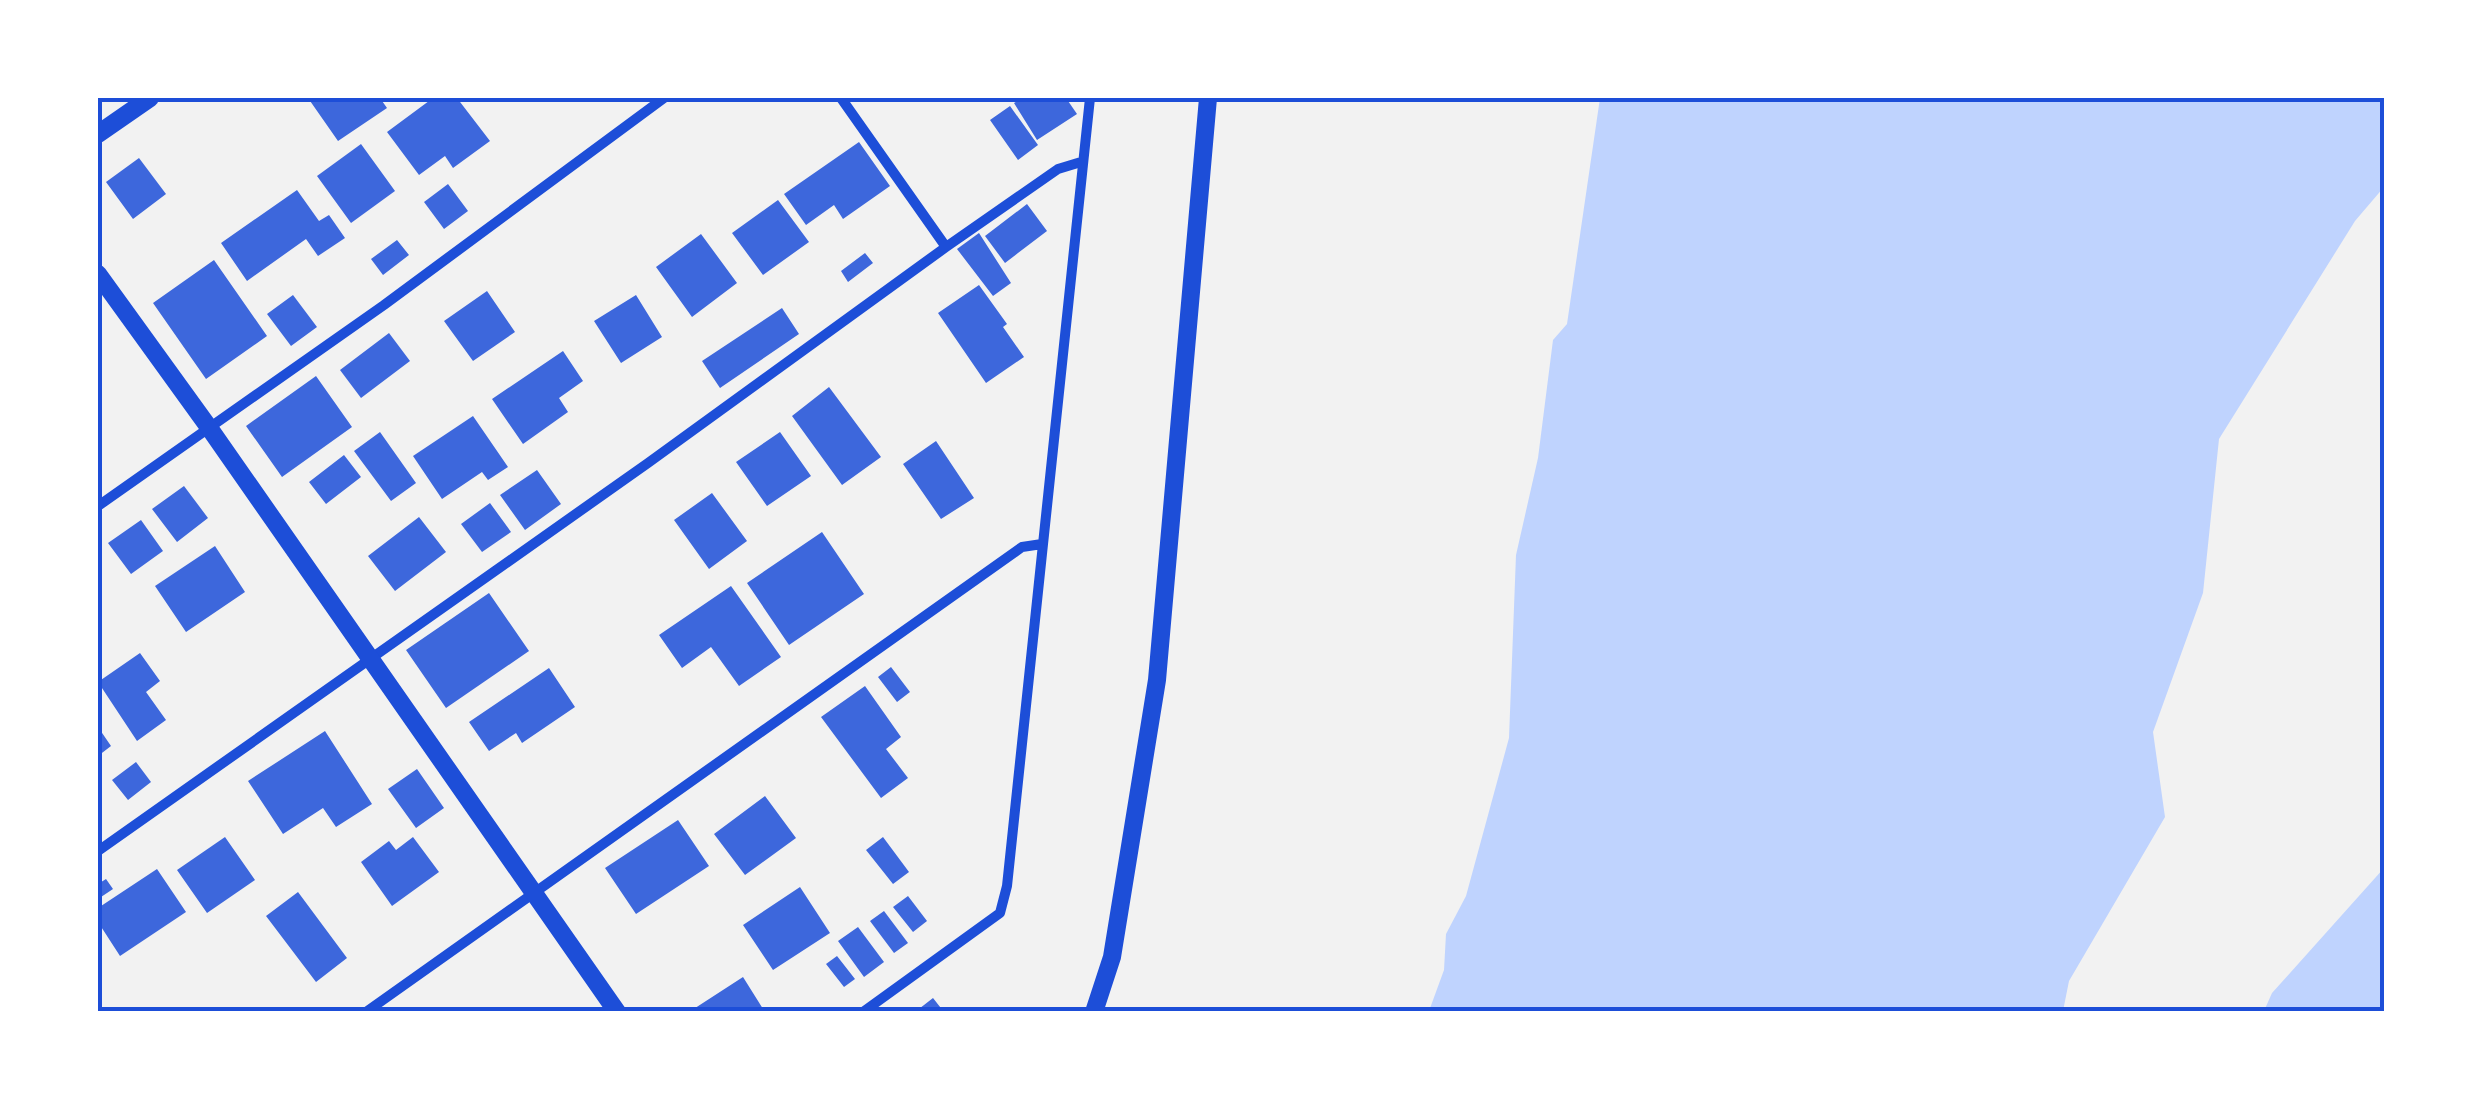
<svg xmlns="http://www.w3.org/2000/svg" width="2482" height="1109" font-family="Rubik,sans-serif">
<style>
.water{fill:#bfd3fe}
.building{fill:#3d67dc}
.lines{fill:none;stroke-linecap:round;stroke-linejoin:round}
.minor{stroke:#1d4ed8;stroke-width:10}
.tertiary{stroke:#1d4ed8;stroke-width:18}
.neatline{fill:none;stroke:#1d4ed8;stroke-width:4}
</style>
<rect width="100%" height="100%" fill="#f2f2f2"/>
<path class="water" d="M1600 98H2384V187L2355 221 2219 439 2203 593 2153 732 2165 817 2069 981 2063 1011H1429L1444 970 1446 934 1466 896 1509 738 1516 555 1538 458 1553 340 1567 324Z
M2384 868V1011H2264L2272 993Z"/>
<path class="building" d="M308 98H380L387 108 338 141Z
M433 98H457L490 141 453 168 445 156 419 175 387 132Z
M1023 98H1066L1077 114 1037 140 1014 103Z
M1010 106 1038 145 1018 160 990 120Z
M859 142 890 186 843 219 834 205 806 225 784 194Z
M361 144 395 191 351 223 317 176Z
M139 158 166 194 133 219 106 182Z
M448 184 468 211 444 229 424 202Z
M297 190 319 221 329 215 345 238 318 256 306 239 247 281 221 243Z
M778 200 809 242 763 275 732 233Z
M1027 204 1047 231 1005 263 985 236Z
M979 233 1011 283 993 296 957 249Z
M701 234 737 283 692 317 656 267Z
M397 240 409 255 383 275 371 259Z
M865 253 873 263 848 282 841 271Z
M214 260 267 336 206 379 153 303Z
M979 285 1007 324 1003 327 1024 357 986 383 938 313Z
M487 291 515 332 473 361 444 321Z
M293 295 317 327 291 346 267 314Z
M636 295 662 337 621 363 594 321Z
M782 308 799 334 720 388 702 361Z
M389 333 410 361 361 398 340 370Z
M563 351 583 381 559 398 568 412 523 444 492 399Z
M316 376 352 427 282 477 246 426Z
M829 387 881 457 842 485 792 416Z
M473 416 508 467 488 480 482 472 442 499 413 456Z
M380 432 416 483 391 501 354 451Z
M780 432 811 476 767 506 736 462Z
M936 441 974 498 941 519 903 464Z
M344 455 361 477 326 504 309 482Z
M537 470 561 504 525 530 500 495Z
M184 486 208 518 177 542 152 509Z
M712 493 747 541 709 569 674 520Z
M490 503 511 532 482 552 461 524Z
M419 517 446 552 395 591 368 556Z
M141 520 163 551 131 574 108 543Z
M822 532 864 594 789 645 747 583Z
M215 546 245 592 186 632 155 586Z
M731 586 781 657 739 686 711 647 682 668 659 635Z
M489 593 529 651 446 708 406 650Z
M140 653 160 681 146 692 166 720 137 741 98 682Z
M891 667 910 692 897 702 878 677Z
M549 668 575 707 522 743 516 733 489 751 469 722Z
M865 686 901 737 886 749 908 778 881 798 821 717Z
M98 727 111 746 98 756Z
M325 731 372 804 336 827 323 808 283 834 248 781Z
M136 762 151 782 128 800 112 780Z
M417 769 444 808 416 828 388 789Z
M765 796 796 838 745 875 714 834Z
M678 820 709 866 636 914 605 868Z
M225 837 255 880 207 913 177 870Z
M413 837 439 872 392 906 361 862 389 841 396 850Z
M883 837 909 872 893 884 866 850Z
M157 869 186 912 120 956 98 922V908Z
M106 879 113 889 98 899V884Z
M800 887 830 933 773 970 743 925Z
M298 892 347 958 316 982 266 916Z
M908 896 927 921 913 932 893 907Z
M884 911 908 943 894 953 870 921Z
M858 927 884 962 864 977 838 941Z
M837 956 855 979 844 987 826 964Z
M743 977 765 1012H689Z
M933 998 944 1012H915Z"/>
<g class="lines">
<path class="minor" d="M841 98 946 247
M98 506 384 305 664 98
M98 851 648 463 946 247 1058 169 1081 162
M366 1012 1022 547 1042 544
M863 1012 1000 913 1007 886 1090 98"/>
<path class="tertiary" d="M98 134 150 98
M98 274 210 429 617 1012
M1094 1012 1112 957 1157 680 1208 98"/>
</g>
<rect width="2482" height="1109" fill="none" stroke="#ffffff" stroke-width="200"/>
<rect x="100" y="100" width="2282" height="909" class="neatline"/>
</svg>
